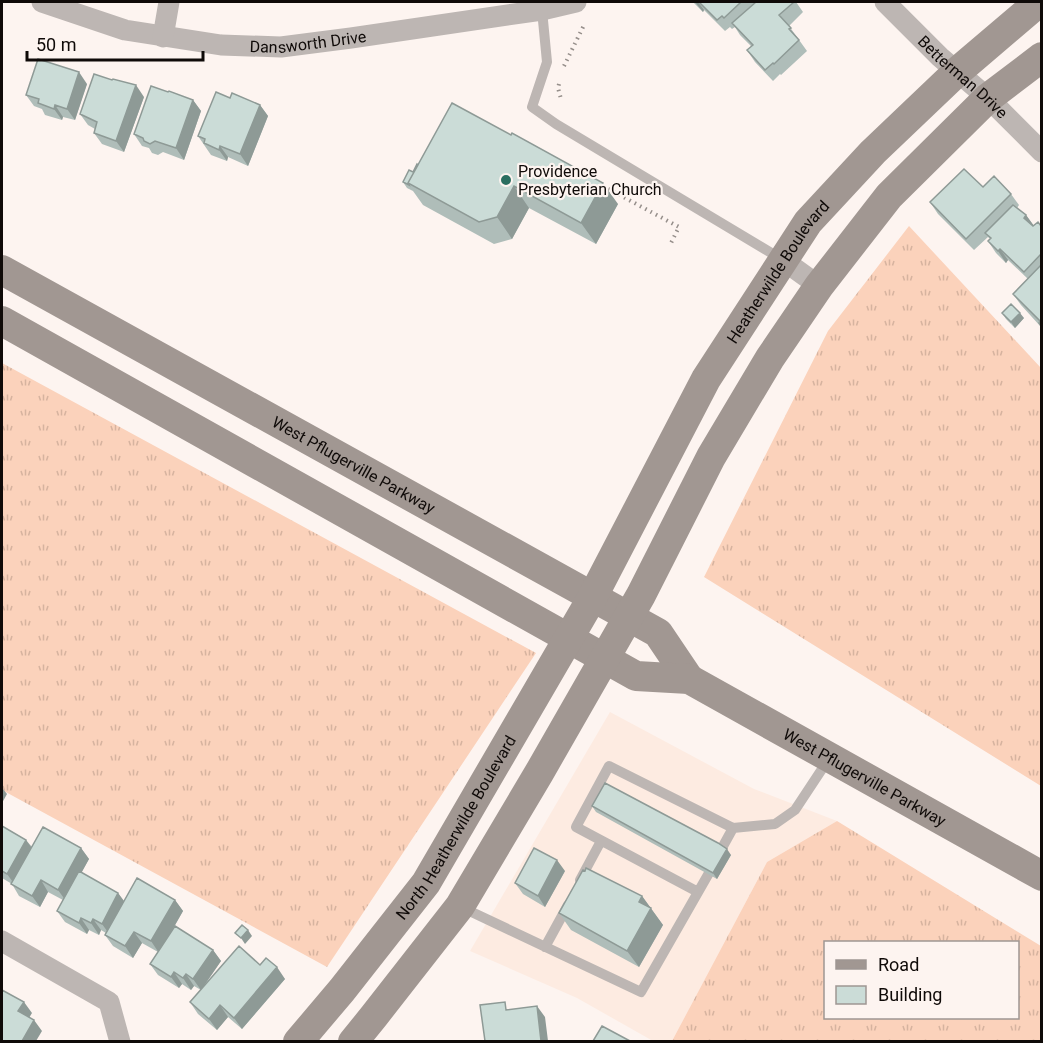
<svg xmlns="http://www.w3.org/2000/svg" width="1043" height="1043" font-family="Roboto,sans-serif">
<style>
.built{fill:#fdebe1}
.grass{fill:url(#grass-tufts);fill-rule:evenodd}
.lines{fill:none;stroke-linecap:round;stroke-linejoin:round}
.path{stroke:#968f8b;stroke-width:4;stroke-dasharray:1.5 4.5;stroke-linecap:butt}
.service{stroke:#bdb6b3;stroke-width:10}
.minor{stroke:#bdb6b3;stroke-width:21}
.secondary{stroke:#a19792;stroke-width:30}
.wall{fill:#afbdb9}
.shaded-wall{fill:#8e9a96}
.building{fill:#cbdcd7;stroke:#8e9a96;stroke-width:1.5}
.poi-dot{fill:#2a6e60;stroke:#fdf4f0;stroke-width:2}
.labels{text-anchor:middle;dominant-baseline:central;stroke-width:4.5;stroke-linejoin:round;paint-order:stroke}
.street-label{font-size:16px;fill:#0f0a08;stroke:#fdf4f0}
.poi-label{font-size:16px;fill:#0f0a08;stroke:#fdf4f0;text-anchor:start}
</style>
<defs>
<pattern id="grass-tufts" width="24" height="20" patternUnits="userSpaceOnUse" patternTransform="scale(1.5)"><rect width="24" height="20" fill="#fbd2bb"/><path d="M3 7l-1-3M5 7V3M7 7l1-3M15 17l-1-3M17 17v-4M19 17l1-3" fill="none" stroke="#d6b39f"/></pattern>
</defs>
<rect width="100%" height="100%" fill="#fdf4f0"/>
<path class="built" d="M610 712 754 789 837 821 767 862 672 1041H653L577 998 470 951Z"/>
<path class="grass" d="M909 226 1041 368V786L704 577 828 331Z
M2 363 536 653 327 967 2 790Z
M837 821 1041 946V1041H672L767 862ZM826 942H1018V1018H826Z"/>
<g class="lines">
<path class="path" d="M564 66 585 23
M559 84 558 88 561 99
M603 186 679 227 671 243"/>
<path class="service" d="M542 10 547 62 532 107 556 124 783 260
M722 848 733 828 775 824 795 810 828 760
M580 880 601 841
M698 892 576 827 609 766 733 828
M461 907 641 992 709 873
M545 947 568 905"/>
<g class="minor">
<path id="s1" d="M42 2 125 30 221 45 281 47 351 38 542 10 576 2"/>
<path id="s2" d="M885 2 940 57 988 98 1042 152"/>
<path d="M163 37 169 2"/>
<path d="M783 260 819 286"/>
<path d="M2 941 109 1002 120 1042"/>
</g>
<g class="secondary">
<path id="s3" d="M2 270 658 633 689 679"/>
<path id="s4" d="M2 321 636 676 689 679 1042 876"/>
<path id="s5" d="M298 1042 342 990 426 883 592 598 706 379 808 222 873 152 958 71 1039 2"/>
<path d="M353 1042 374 1016 460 906 539 773 641 595 711 457 770 358 819 286 889 196 988 98 1042 57"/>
</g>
</g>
<path class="wall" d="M693 2H796L803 12 789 26 807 51 781 75 780 74 773 81 755 62 747 50 752 47 740 35 735 27 732 29 730 27 725 31 704 10 703 12Z
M87 84 75 120 63 117 62 120 45 115 42 109 34 106 26 95Z
M168 92 193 100 201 111 184 160 163 152 158 155 152 153 149 148 142 146 134 134Z
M144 97 124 152 102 144 94 133 95 129 88 125 80 114Z
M230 98 260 105 268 116 248 166 228 157 227 161 211 155 198 136Z
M417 164 618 204 596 244 529 208 512 239 494 244 423 205 413 191 407 188 403 182 413 172Z
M983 187 1011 194 1019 205 1017 208 1026 215 1034 226H1041V327L1021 305 1013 294 1028 279 1008 260 1006 263 996 253 988 241 990 239 988 237 974 250 938 214 930 202Z
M1002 313 1024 318 1015 328 1006 319Z
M592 806 731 855 717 879 596 812Z
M2 826 26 840 32 847 81 848 89 859 81 873 118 893 124 901 175 900 183 911 174 927 213 950 221 961 204 986 260 965 285 979 242 1029 228 1017 217 1030 198 1014 190 1002 201 990 194 986 191 990 182 984 179 988 158 975 150 964 158 952 142 943 133 958 113 946 105 935 106 933 101 930 99 935 89 930 87 934 65 922 57 911 63 900 48 892 40 907 19 896 12 884 2 878Z
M565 871 545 907 523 894 515 883Z
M642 896 663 925 639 967 571 930 559 913Z"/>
<path class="shaded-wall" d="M695 2H698L704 10 703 12Z
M79 72 87 84 75 120 67 109Z
M136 85 144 97 124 152 116 141Z
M193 100 201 111 184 160 176 148Z
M55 105 63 117 62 120 54 109Z
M260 105 268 116 248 166 240 154Z
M220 146 228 157 227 161 219 150Z
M603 183 618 204 596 244 581 223Z
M514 186 529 208 512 239 497 217Z
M1026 215 1034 226 1032 229 1024 218Z
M1000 249 1008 260 1006 263 998 251Z
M1020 313 1024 318 1015 328 1011 322Z
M3 789 7 794 2 803V792Z
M26 840 34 851 15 885 7 874Z
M81 848 89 859 66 901 58 890Z
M727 849 731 855 717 879 713 873Z
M557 860 565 871 545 907 538 896Z
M41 880 48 892 40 907 32 896Z
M118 893 126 904 110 935 102 924Z
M642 896 663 925 639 967 627 951 639 902Z
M175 900 183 911 159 953 151 941Z
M81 918 89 930 87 934 79 923Z
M93 919 101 930 99 935 91 923Z
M248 930 252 936 245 944 241 938Z
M134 932 142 943 133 958 125 946Z
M213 950 221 961 201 990 193 979Z
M277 967 285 979 242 1029 234 1018Z
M174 972 182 984 179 988 171 977Z
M186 974 194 986 191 990 183 978Z
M24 1002 32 1013 26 1023 18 1011Z
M220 1005 228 1017 217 1030 209 1019Z
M537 1006 545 1017 548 1041H541Z
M34 1020 42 1031 36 1041H22Z"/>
<path class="building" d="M699 2H741L724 18 722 16 717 20Z
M756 2H794L779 15 791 28 789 29 799 40 774 64 773 63 765 70 747 50 753 45 732 23Z
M38 59 79 72 67 109 55 105 54 109 38 103 39 99 26 95Z
M94 74 112 80 113 79 136 85 116 141 94 133 97 122 80 114Z
M151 86 168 92 169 91 193 100 176 148 155 141 150 144 144 141 143 138 134 134Z
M216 92 230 98 232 93 260 105 240 154 220 146 219 150 204 143 205 139 198 136Z
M452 103 511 135 512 133 603 183 581 223 514 186 497 217 479 222 408 183Z
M417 164 418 165 408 183 409 185 403 182 409 170 413 172Z
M964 169 983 187 994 176 1011 194 966 239 930 202Z
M1013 205 1026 215 1024 218 1033 226 1038 222 1041 226V254L1024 272 1000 249 998 251 988 241 991 238 985 233Z
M1041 265V326L1039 323 1040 321 1013 294Z
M1011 304 1020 313 1011 322 1002 313Z
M605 783 718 843 727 849 713 873 592 806Z
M2 826 26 840 7 874 2 871Z
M43 827 81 848 58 890 41 880 32 896 11 884Z
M534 848 557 860 538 896 515 883Z
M586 868 642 896 639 902 651 908 627 951 559 913 583 870 585 871Z
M79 871 118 893 102 924 93 919 91 923 81 918 79 923 57 911Z
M137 878 175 900 151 941 134 932 125 946 105 935Z
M242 925 248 930 241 938 235 933Z
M175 926 213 950 193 979 186 974 183 978 174 972 171 977 150 964Z
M239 946 260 965 266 958 277 967 234 1018 220 1005 209 1019 190 1002Z
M2 990 24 1002 18 1011 34 1020 22 1041H2Z
M505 1002 506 1010 537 1006 541 1041H485L480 1005Z
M602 1026 630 1041H593Z"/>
<circle class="poi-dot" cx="506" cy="180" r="6"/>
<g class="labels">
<g class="street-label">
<text stroke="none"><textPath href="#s1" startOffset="272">Dansworth Drive</textPath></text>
<text stroke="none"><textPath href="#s2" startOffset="108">Betterman Drive</textPath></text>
<text stroke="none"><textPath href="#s5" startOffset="910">Heatherwilde Boulevard</textPath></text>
<text stroke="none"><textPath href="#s3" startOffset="402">West Pflugerville Parkway</textPath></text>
<text stroke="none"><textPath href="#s4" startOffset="981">West Pflugerville Parkway</textPath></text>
<text stroke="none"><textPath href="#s5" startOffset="267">North Heatherwilde Boulevard</textPath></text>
</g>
<g class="poi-label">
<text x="518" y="171">Providence<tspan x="518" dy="18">Presbyterian Church</tspan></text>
</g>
</g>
<rect width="1043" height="1043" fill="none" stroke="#0f0a08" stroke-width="6"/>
<rect x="824" y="941" width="195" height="78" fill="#fdf4f0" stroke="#9e9693" stroke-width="1.5"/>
<rect x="836" y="960" width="30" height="9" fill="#a19792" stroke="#9e9693" stroke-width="1.5"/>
<text x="878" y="971" font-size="18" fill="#0f0a08">Road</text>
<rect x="836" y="986" width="30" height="18" fill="#cbdcd7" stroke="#9e9693" stroke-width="1.5"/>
<text x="878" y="1001" font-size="18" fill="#0f0a08">Building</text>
<path d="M27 51v9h176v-9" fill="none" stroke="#0f0a08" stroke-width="3"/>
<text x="36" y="51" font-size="18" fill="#0f0a08" stroke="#fdf4f0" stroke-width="4.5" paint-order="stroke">50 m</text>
</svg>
